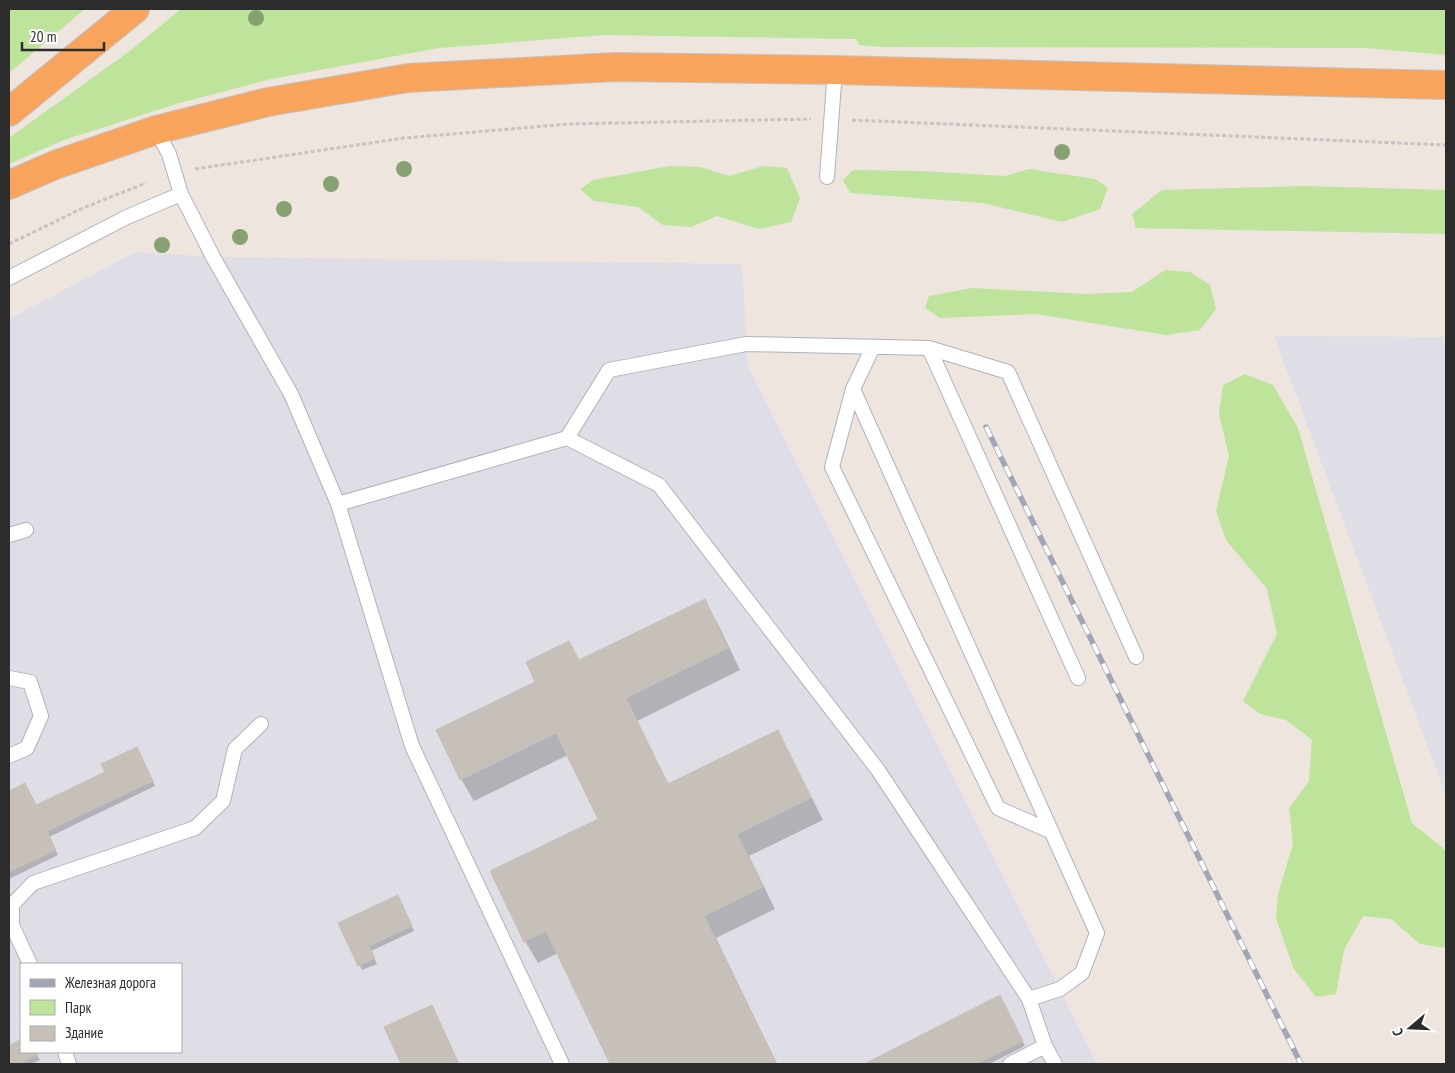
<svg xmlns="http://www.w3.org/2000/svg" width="1455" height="1073" font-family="'PT Sans Narrow',sans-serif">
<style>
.industrial{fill:#dfdee6;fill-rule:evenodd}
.green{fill:#bde49a}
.shadow{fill:#0003}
.building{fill:#c6c0b9;stroke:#c9c0b7}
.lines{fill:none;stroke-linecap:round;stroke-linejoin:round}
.service-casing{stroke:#aeb2bc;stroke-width:16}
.trunk-casing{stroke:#c4c4c4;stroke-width:30}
.path{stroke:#c4c4c4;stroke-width:3;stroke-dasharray:4 2.5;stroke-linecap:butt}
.service{stroke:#fff;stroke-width:14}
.trunk{stroke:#f8a45c;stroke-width:28}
.rail-casing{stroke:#a0a6b6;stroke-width:5.5}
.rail{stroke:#fff;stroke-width:4;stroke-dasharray:11;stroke-linecap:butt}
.tree{fill:#88a172}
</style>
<rect width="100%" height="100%" fill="#ede5de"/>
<path class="industrial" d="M136 252 213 257 742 264 748 366 1097 1064H9V319ZM21 964H181V1052H21Z
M1274 336 1446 337V795Z"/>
<path class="green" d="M9 9H85L9 73Z
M181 9H1446V55L1366 48 882 47 859 45 856 39 604 35 439 48 271 79 176 104 64 140 9 164V138L131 50Z
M670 166 700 167 729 176 763 166 787 168 800 198 791 222 759 229 717 216 691 227 663 225 638 207 594 201 580 189 593 180Z
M1029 169 1095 179 1108 188 1100 209 1062 222 983 203 850 193 843 180 853 170 920 171 1005 176Z
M1303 186 1446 190V234L1136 228 1132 214 1162 190Z
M1165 270 1190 272 1210 285 1216 309 1200 330 1166 335 1036 314 940 318 925 308 929 296 972 288 1086 294 1132 292Z
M1245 374 1273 385 1298 428 1412 823 1445 850 1446 853V948L1420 944 1391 919 1363 916 1344 950 1336 994 1316 997 1294 969 1276 919 1278 894 1293 844 1289 808 1309 781 1312 740 1286 720 1260 714 1243 701 1277 634 1267 589 1226 540 1216 511 1229 456 1219 414 1223 385Z"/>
<path class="shadow" d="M704 601 717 622 740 670 637 721 669 785 778 732 790 754 823 820 749 856 775 909 716 938 777 1064H612L558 953 538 963 525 941 600 819 568 755 474 801 461 779 580 661Z
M140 754 155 786 49 837 58 855 9 879V792L25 784 36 806 107 773Z
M400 902 414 931 371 951 377 964 362 970 340 924Z
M1000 997 1025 1046 989 1064H867Z
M434 1012 458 1064H403L386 1027Z
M21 1041V1052H35L40 1060 32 1064H9V1048Z"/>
<path class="building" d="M705 599 728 648 626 698 668 784 778 730 811 798 737 834 763 887 704 916 777 1064H610L546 931 524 942 490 871 598 819 556 733 460 780 436 730 535 682 526 662 569 641 579 660Z
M137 747 153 781 47 831 56 850 9 872V791L25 783 36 805 105 772 101 764Z
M398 895 412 926 369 946 375 958 358 966 338 923Z
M1000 995 1023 1041 976 1064H864Z
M432 1005 459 1064H401L384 1027Z
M21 1039V1052H37L38 1054 20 1064H9V1046Z"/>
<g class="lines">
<defs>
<path id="service" d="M156 130 169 154 181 194 213 257 291 394 338 504 412 746 562 1064
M827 177 835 70
M9 278 127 217 181 194
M873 347 853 389 1097 933 1082 973 1060 989 1029 999
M929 348 1008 372 1136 657
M853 389 832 467 998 808 1052 832
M567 438 609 370 746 344 929 348 1078 678
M338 504 567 438 659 485 878 770 1029 999 1045 1046 1010 1064
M9 535 26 530
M9 678 30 682 41 716 27 748 9 756
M30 964 12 925V905L33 883 195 828 223 801 235 749 261 724
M1045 1046 1055 1064
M65 1052 69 1064"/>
<path id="trunk" d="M9 112 135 9
M9 185 55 165 156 130 268 102 408 78 615 67 835 70 1446 85"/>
</defs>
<use href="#service" class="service-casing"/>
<use href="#trunk" class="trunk-casing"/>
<path class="path" d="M852 120 1446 145
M195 169 404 138 569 124 811 119
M9 244 83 208 146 183"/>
<use href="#service" class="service"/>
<use href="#trunk" class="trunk"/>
<defs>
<path id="rail" d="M986 427 1301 1064"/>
</defs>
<use href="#rail" class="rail-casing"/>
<use href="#rail" class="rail"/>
</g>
<g class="tree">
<circle cx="256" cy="18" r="8"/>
<circle cx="1062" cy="152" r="8"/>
<circle cx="404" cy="169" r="8"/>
<circle cx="331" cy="184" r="8"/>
<circle cx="284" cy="209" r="8"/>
<circle cx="240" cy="237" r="8"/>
<circle cx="162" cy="245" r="8"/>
</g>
<rect width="1455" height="1073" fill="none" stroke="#2c2c2c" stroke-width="20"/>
<rect x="20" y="963" width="162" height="90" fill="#ffffff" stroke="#ababab"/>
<rect x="30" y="979" width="25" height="8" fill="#a0a6b6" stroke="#ababab"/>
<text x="65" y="988" font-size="15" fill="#2c2c2c">Железная дорога</text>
<rect x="30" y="1000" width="25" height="15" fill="#bde49a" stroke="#ababab"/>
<text x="65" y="1013" font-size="15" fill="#2c2c2c">Парк</text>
<rect x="30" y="1026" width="25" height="15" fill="#c6c0b9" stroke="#ababab"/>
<text x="65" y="1038" font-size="15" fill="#2c2c2c">Здание</text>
<g transform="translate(1410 1028) rotate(251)" stroke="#ffffff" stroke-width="4" paint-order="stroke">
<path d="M0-4L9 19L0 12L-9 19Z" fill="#2c2c2c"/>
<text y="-8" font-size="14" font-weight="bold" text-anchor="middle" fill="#2c2c2c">С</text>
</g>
<path d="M22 42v8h82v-8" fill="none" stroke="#2c2c2c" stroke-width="2.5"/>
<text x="30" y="42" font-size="15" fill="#2c2c2c" stroke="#ffffff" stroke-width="4" paint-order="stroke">20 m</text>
</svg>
